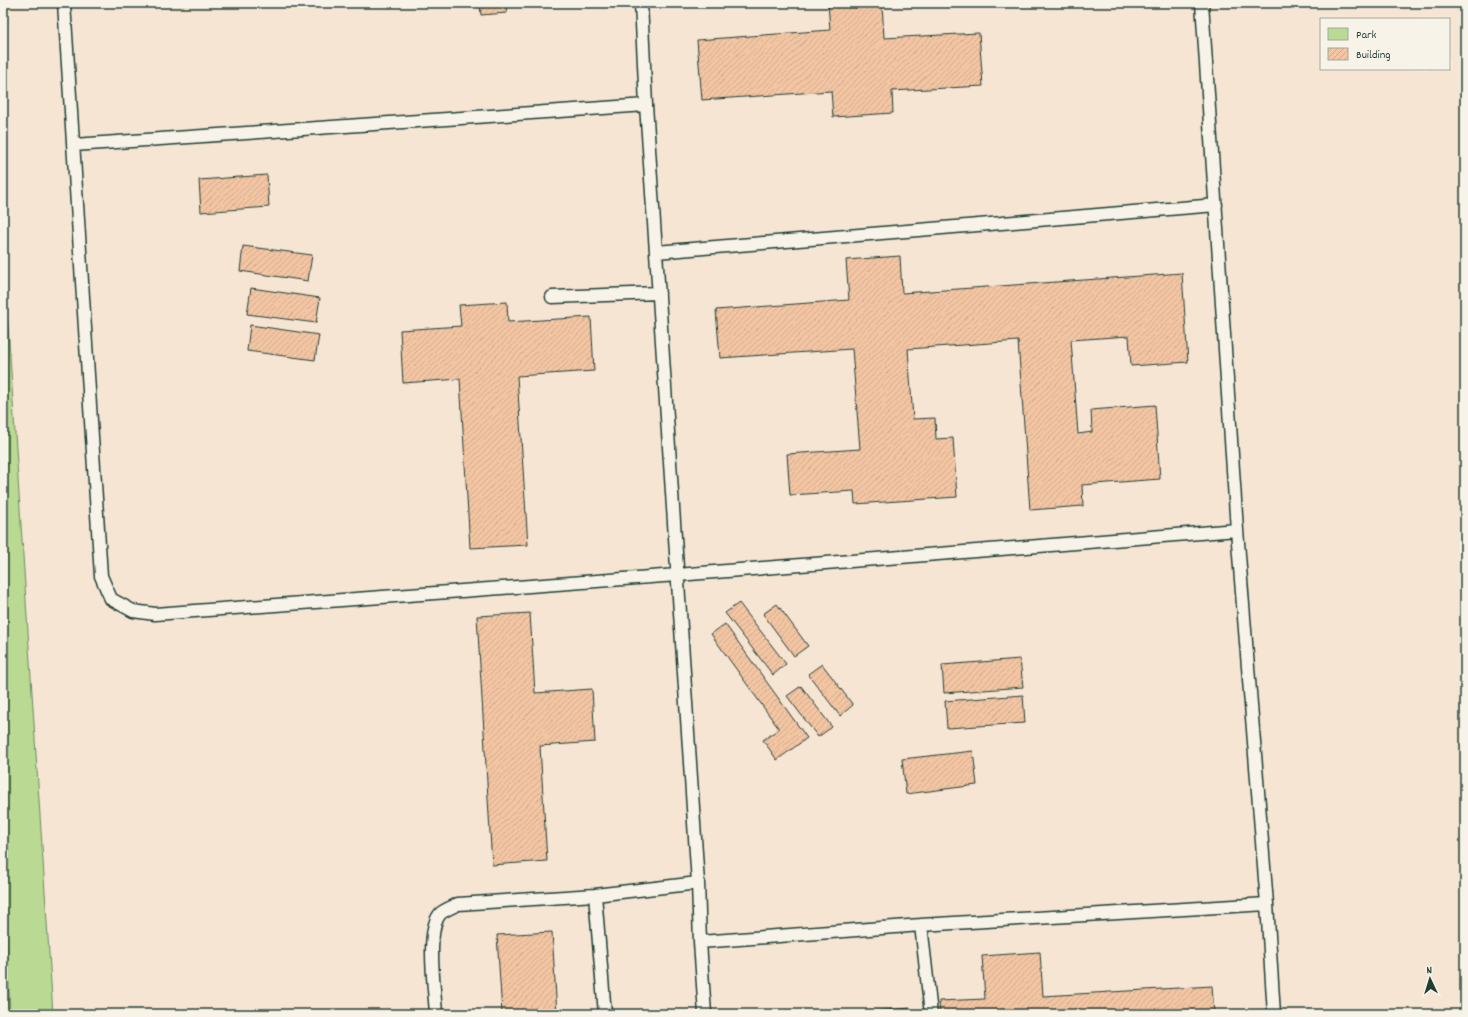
<svg xmlns="http://www.w3.org/2000/svg" width="1468" height="1017" font-family="Dekko,sans-serif">
<style>
.built{fill:#f6e5d3;fill-rule:evenodd}
.green{fill:#bad992;stroke:#6c8b63}
.park{fill:url(#park-dots);stroke:#6c8b63}
.building{fill:url(#building-hatch);stroke:#1f3d34}
.lines{fill:none;stroke-linecap:round;stroke-linejoin:round}
.service-casing{stroke:#1f3d34;stroke-width:15}
.service{stroke:#f7f3e8;stroke-width:12}
</style>
<defs>
<pattern id="park-dots" width="8" height="8" patternUnits="userSpaceOnUse"><rect width="8" height="8" fill="#bad992"/><path d="M2 2h.1M6 6h.1" fill="none" stroke="#9fbb7e" stroke-width="1.8" stroke-linecap="round"/></pattern>
<pattern id="building-hatch" width="6" height="6" patternUnits="userSpaceOnUse"><rect width="6" height="6" fill="#f3c5a3"/><path d="M-1 1l2-2M0 6l6-6M5 7l2-2" fill="none" stroke="#d0aa8d"/></pattern>
</defs>
<rect width="100%" height="100%" fill="#f7f3e8"/>
<filter id="ink" filterUnits="userSpaceOnUse"><feTurbulence type="fractalNoise" baseFrequency=".025" numOctaves="2"/><feDisplacementMap in="SourceGraphic" scale="8" xChannelSelector="R" yChannelSelector="G"/><feConvolveMatrix kernelMatrix="1 2 1 2 8 2 1 2 1" color-interpolation-filters="sRGB"/></filter>
<g filter="url(#ink)">
<path class="built" d="M3 3H1465V1014H53L3 249ZM1321 19H1449V69H1321Z"/>
<path class="green" d="M3 249 53 1014H3Z"/>
<path class="park" d="M3 869 10 1014H3Z"/>
<path class="building" d="M480 3H506L507 13 481 15Z
M828 3H882L884 38 979 33 983 86 892 91 893 113 833 117 831 91 702 100 697 40 830 30Z
M267 175 269 207 201 212 199 180Z
M243 246 312 255 308 281 240 271Z
M900 256 902 293 1182 273 1188 362 1131 366 1129 336 1071 340 1078 434 1092 432 1091 410 1155 405 1160 479 1082 485 1083 506 1030 510 1018 341 908 349 913 419 935 418 936 439 953 438 957 497 855 504 854 491 790 495 787 454 860 449 852 349 720 358 716 310 849 300 846 260Z
M251 288 320 298 316 323 247 314Z
M507 302 508 322 591 317 594 371 517 376 528 545 470 548 460 379 403 383 400 330 461 326 459 305Z
M250 325 319 335 315 360 247 351Z
M739 603 786 664 773 675 725 613Z
M777 604 808 646 794 656 763 614Z
M530 613 535 693 592 689 595 742 540 746 547 861 492 865 477 616Z
M725 624 807 738 777 760 763 740 779 729 711 634Z
M1020 659 1023 687 944 693 942 665Z
M822 664 853 705 840 716 808 674Z
M801 686 832 727 818 737 787 696Z
M1023 695 1025 723 947 728 945 701Z
M973 751 977 785 906 794 902 759Z
M552 932 557 1014H502L497 935Z
M1040 952 1043 996 1212 986 1214 1014H940L939 1001 985 999 982 956Z
M911 1008 912 1014H831Z"/>
<g class="lines">
<defs>
<path id="service" d="M64 3 101 576 111 599 133 611 155 614 677 575 1237 530 1202 3
M641 3 646 105 656 252 1216 205
M74 145 646 105
M656 252 698 883 700 942 705 1014
M552 297 659 293
M595 895 605 1014
M1267 904 1274 1014
M700 942 921 925
M436 1014C435 992 425 928 441 913 446 909 453 907 458 904L595 895 698 883
M931 1014 921 925 1267 904 1237 530"/>
</defs>
<use href="#service" class="service-casing"/>
<use href="#service" class="service"/>
</g>
</g>
<rect width="1468" height="1017" fill="none" stroke="#f7f3e8" stroke-width="16"/>
<rect x="8" y="8" width="1452" height="1001" fill="none" stroke="#1f3d34" stroke-width="1.5" filter="url(#ink)"/>
<rect x="1320" y="18" width="130" height="52" fill="#f7f3e8" stroke="#a1aaa0"/>
<rect x="1328" y="28" width="20" height="12" fill="#bad992" stroke="#a1aaa0"/>
<text x="1356" y="38" font-size="12" fill="#1f3d34">Park</text>
<rect x="1328" y="48" width="20" height="12" fill="url(#building-hatch)" stroke="#a1aaa0"/>
<text x="1356" y="58" font-size="12" fill="#1f3d34">Building</text>
<g transform="translate(1430 979) rotate(356)" stroke="#f7f3e8" stroke-width="3" paint-order="stroke">
<path d="M0-3L7 15L0 10L-7 15Z" fill="#1f3d34"/>
<text y="-6" font-size="11" font-weight="bold" text-anchor="middle" fill="#1f3d34">N</text>
</g>
</svg>
